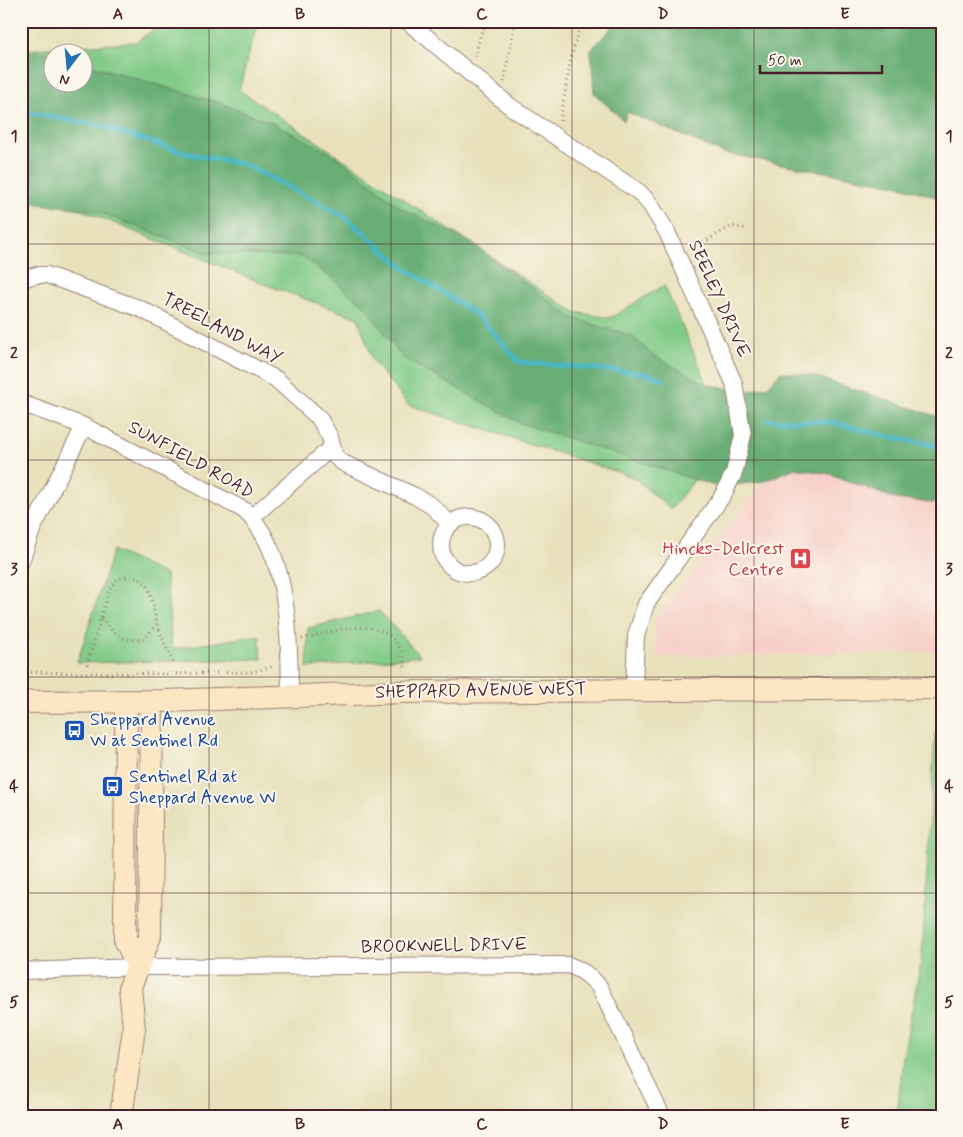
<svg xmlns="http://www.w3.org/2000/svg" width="963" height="1137" font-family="Mynerve,sans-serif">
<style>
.built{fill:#f7d1c9}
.green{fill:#81ca87;stroke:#667459;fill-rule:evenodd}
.forest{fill:#68ae74;stroke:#596650}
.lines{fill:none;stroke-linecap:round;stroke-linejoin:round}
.stream{stroke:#4ab7c5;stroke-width:5}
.street-casing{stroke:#998074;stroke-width:18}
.secondary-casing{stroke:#998074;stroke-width:24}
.path{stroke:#998074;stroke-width:3;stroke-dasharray:1 4;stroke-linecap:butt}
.street{stroke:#fff;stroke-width:16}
.secondary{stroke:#fce6c4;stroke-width:22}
.grid{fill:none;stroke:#4a1f2b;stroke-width:1;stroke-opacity:0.55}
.labels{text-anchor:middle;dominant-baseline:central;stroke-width:4;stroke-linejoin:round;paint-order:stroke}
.street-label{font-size:18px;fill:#4a1f2b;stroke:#fbf7ec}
.health-label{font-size:18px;fill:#be3a42;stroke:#fbf7ec;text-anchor:end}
.transit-label{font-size:18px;fill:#164399;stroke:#fbf7ec;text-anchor:start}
.neatline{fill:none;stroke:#4a1f2b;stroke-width:2}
.grid-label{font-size:16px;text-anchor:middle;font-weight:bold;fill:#4a1f2b}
</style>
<rect width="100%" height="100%" fill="#fbf7ec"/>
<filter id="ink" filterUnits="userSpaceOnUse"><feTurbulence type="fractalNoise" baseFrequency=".02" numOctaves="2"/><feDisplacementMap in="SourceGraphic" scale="10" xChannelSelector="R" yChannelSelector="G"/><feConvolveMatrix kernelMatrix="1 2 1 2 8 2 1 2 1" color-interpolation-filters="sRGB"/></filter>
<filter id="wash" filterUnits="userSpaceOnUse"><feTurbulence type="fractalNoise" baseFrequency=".0096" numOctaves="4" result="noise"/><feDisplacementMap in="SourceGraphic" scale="20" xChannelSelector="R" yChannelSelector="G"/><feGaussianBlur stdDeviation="1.12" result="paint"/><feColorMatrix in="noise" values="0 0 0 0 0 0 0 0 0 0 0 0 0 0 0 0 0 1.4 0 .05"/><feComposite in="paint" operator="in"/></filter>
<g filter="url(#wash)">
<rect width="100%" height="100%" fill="#e8e1bc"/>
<path class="built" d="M795 468 830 474 896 499 932 503 942 499V652L657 657 656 618 765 481Z"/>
<path class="green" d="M166 21H253L257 24 239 90 574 312 610 318 664 285 719 410 710 461 671 509 633 477 408 405 373 361 358 318 272 287 74 207 21 197V50L136 42ZM52 52H82V82H52Z
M113 550 166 575 172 649 259 635 262 659 77 663Z
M379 611 420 656 307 668 308 628Z
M935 733H942V1116H897L903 1057 922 956Z"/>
<path class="forest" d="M618 21H942V199L900 186 723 153 627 112 624 121 594 93 591 50Z
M21 52H44L52 54V82H82L83 63 217 102 273 123 337 157 401 208 472 243 572 318 633 336 651 354 706 384 745 392 768 386 781 372 810 375 942 418V499L932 503 896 499 830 474 795 468 765 481 718 487 520 423 403 358 364 305 304 257 206 253 93 210 21 202Z"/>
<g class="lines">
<path class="stream" d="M21 111 100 126 189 154 244 164 344 216 403 267 477 315 519 362 643 373 663 379
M768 420 833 422 881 435 942 447"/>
</g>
</g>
<g filter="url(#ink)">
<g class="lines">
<defs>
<path id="street" d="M407 21 511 107 639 192 650 204 667 232 734 383 743 435 734 473 723 495 646 604 636 636 634 689
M21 279 37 275H47L141 309 276 379 319 418 330 437 335 456 343 463 415 496 432 506 449 523
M21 403 84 426 244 510C290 552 289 638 290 695
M441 545a28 28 0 1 1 56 0a28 28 0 1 1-56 0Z
M252 517 332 447
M21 561 32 530 84 426
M21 971 138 967 568 965C582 970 591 976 600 988L662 1116"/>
<path id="secondary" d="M21 702 166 701 403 692 942 688
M126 702 125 939 138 967
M121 1116 134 1029 130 987 150 936 152 701"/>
</defs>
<use href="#street" class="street-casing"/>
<use href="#secondary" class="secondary-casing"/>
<path class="path" d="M475 57 481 33 489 21
M504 82 515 21
M560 121 571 58 581 21
M690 250 732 226 748 229
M101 618C116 635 121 642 144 639L157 624
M302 639C343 629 398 609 405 669
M87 665 108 593 117 579C156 569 149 601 158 626 162 639 169 652 174 665
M21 672 166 674 251 672 275 666"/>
<use href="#street" class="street"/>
<use href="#secondary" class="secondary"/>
</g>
</g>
<path class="grid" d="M209 21V1116M391 21V1116M572 21V1116M754 21V1116M21 244H942M21 460H942M21 677H942M21 893H942"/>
<defs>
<symbol id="hospital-square" viewBox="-11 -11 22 22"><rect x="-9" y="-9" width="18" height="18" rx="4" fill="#e0444e" stroke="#fbf7ec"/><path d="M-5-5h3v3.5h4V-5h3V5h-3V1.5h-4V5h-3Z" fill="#fff"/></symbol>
<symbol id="bus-square" viewBox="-11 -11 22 22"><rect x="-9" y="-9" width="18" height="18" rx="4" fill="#1a4fb4" stroke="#fbf7ec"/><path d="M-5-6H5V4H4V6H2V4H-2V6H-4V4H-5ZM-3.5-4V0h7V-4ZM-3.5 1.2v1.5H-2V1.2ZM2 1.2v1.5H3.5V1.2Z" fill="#fff"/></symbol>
</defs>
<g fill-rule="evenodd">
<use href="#hospital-square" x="788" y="546" width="25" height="25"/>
<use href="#bus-square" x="62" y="718" width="25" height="25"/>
<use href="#bus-square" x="100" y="774" width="25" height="25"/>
</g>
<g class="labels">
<g class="street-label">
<text transform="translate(719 299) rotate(66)">SEELEY DRIVE</text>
<text transform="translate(222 329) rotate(28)">TREELAND WAY</text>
<text transform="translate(191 460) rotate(29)">SUNFIELD ROAD</text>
<text transform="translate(481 691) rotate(-1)">SHEPPARD AVENUE WEST</text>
<text transform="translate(444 946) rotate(-1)">BROOKWELL DRIVE</text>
</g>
<g class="health-label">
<text x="784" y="549">Hincks-Dellcrest<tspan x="784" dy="21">Centre</tspan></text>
</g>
<g class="transit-label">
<text x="90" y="720">Sheppard Avenue<tspan x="90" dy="21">W at Sentinel Rd</tspan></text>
<text x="129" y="777">Sentinel Rd at<tspan x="129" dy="21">Sheppard Avenue W</tspan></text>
</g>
</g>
<rect width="963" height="1137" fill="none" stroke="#fbf7ec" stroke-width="55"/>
<g transform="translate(68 68) rotate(196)"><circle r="24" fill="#fbf7ec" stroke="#b4a19f"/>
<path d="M0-4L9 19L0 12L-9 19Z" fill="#1f6fb2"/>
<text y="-8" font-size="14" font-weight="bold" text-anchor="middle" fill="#4a1f2b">N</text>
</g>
<path d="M760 65v8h122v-8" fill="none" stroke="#4a1f2b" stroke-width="2.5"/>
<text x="768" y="65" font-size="15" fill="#4a1f2b" stroke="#fbf7ec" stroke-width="4" paint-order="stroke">50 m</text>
<rect x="28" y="28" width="908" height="1082" class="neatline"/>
<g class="grid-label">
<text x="118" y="19">A</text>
<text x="300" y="19">B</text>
<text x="482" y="19">C</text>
<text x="663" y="19">D</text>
<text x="845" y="19">E</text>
<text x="14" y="141">1</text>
<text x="949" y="141">1</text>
<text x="14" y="358">2</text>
<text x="949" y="358">2</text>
<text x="14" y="574">3</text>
<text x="949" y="574">3</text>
<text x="14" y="791">4</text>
<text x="949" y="791">4</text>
<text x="14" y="1007">5</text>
<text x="949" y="1007">5</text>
<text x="118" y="1129">A</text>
<text x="300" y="1129">B</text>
<text x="482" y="1129">C</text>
<text x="663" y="1129">D</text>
<text x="845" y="1129">E</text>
</g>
</svg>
